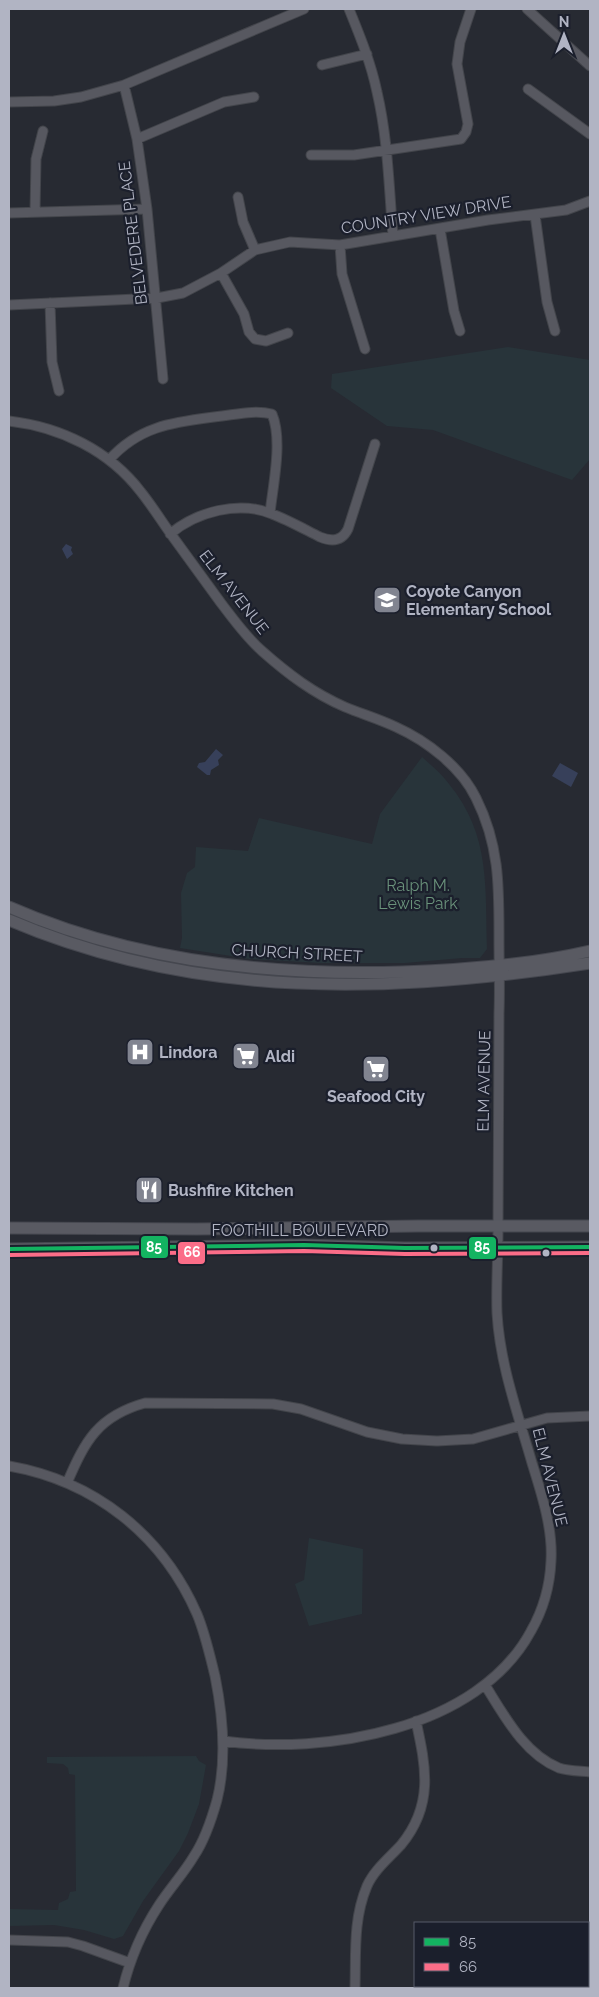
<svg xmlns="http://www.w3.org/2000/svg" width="599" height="1997" font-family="Raleway,sans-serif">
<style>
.green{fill:#28343a}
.water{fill:#37405a}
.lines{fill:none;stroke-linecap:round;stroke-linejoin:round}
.minor-casing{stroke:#43454b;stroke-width:11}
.major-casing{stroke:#45474f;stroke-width:13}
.minor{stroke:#575860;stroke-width:9}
.major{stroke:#595a62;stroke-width:11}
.bus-1-casing{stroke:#1b1f2c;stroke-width:8}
.bus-2-casing{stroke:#1b1f2c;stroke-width:8}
.bus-1{stroke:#13b361;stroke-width:4}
.bus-2{stroke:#fb6d88;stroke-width:4}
.bus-dot{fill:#b1b4c3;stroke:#1b1f2c;stroke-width:2}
.labels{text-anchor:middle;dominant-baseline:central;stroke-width:4.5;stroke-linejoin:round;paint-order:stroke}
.street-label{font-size:16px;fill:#b1b4c3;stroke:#1b1f2c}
.poi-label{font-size:16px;font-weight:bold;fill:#b1b4c3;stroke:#1b1f2c;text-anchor:start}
.park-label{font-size:16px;fill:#6a927b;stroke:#1b1f2c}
.line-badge{stroke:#1b1f2c;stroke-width:2}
.badge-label{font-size:14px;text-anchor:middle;font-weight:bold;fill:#fff}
</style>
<rect width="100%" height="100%" fill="#272a32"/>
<path class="green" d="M508 347 590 360V459L572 480 433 430 387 426 331 388 332 374Z
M422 757C431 765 442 774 449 784 491 835 485 888 487 949L480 958H462L405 963H322L250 959 180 948 182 938 181 893 187 873 195 867 196 847 248 851 259 818 372 844 380 814Z
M309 1538 363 1549 362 1614 309 1626 295 1584 304 1580Z
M196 1756 199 1761 206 1765 199 1804 188 1833 179 1851 143 1901 123 1936 114 1939 84 1930 54 1925 9 1926V1909L58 1910 59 1903 68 1899 70 1892 76 1891 75 1775 69 1774 68 1768 63 1764 47 1763V1757Z"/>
<path class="water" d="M66 544 72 547 71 550 73 554 67 559 62 549Z
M216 749 223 755 218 760 219 765 211 770 210 775H207L197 767 199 763 205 762Z
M560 763 578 773 571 787 552 776Z"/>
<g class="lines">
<defs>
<path id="minor" d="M349 9C360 36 371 63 377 92 388 139 389 188 393 236
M527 9 590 66
M322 65 367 54
M124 85 137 139 147 209 163 379
M528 89 590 134
M9 102 54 101 81 97 124 85 304 9
M137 139 224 102 254 97
M311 155H354L461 139 466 132 468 124 457 64 460 42 471 9
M238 197 243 222 255 250
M35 212 36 159 43 131
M9 213 147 209
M535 215 547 302 555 331
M440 229 454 311 460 331
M340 245 342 274 365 349
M221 273 244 314 249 332 255 339 266 341 288 333
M50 303 52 362 59 391
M9 305 157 298 183 293 221 273 255 250 290 242 340 245 488 220 566 210 590 201
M9 421C60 427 109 450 141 492 153 507 162 522 173 537 189 559 205 581 221 603 234 620 246 637 262 651 288 674 313 693 345 707 362 714 379 719 396 727 427 741 461 767 476 798 500 846 499 888 499 940 499 964 500 988 499 1013 498 1085 498 1158 498 1231 498 1258 496 1286 497 1313 500 1365 518 1414 532 1463 542 1495 553 1529 551 1561 550 1585 543 1610 531 1631 478 1730 324 1755 223 1741
M109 460C141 424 177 422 222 416 238 414 256 410 272 414 283 440 273 485 270 513
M170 534C196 512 239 500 272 514 288 520 304 529 320 537 332 542 342 541 348 529L375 444
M9 1466C94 1481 162 1534 197 1614 205 1633 210 1656 215 1676 223 1716 227 1760 217 1800 212 1818 204 1841 194 1856 184 1873 170 1888 159 1905 142 1931 130 1959 123 1988
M67 1483C85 1441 98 1416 145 1403L273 1404 301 1409 367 1432 402 1439 437 1441 473 1439 547 1418 590 1416
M485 1685C504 1715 524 1754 559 1768 568 1771 581 1771 590 1772
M9 1940 68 1942 83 1946 130 1963
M355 1988C356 1954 353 1919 367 1886 374 1870 389 1858 401 1845 434 1805 426 1767 416 1721"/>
<path id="major" d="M9 907C132 961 268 976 402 972 465 970 529 965 590 951
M9 920C197 1000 392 994 590 963
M9 1228 197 1229 418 1226H590
M9 1249 304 1245 405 1248 590 1247"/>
</defs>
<use href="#minor" class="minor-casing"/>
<use href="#major" class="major-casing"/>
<use href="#minor" class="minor"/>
<use href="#major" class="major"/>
<defs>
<path id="bus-1" d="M9 1249 304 1245 405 1248 590 1247"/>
<path id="bus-2" d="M9 1255 304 1251 405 1254 590 1253"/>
</defs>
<use href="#bus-1" class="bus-1-casing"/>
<use href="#bus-2" class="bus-2-casing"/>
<use href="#bus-1" class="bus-1"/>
<use href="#bus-2" class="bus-2"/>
</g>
<defs>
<symbol id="school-square" viewBox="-11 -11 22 22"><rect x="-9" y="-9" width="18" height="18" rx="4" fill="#818490" stroke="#1b1f2c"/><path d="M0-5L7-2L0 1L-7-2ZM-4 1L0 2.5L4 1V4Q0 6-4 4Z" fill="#fff"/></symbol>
<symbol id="hospital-square" viewBox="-11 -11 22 22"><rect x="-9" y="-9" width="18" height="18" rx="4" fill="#818490" stroke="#1b1f2c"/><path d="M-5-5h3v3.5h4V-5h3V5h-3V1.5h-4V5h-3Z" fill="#fff"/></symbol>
<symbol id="supermarket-square" viewBox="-11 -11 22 22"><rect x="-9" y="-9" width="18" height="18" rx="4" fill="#818490" stroke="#1b1f2c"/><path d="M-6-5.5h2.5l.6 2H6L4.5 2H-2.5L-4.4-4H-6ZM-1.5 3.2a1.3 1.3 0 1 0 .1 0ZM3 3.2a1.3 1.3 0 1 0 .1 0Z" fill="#fff"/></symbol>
<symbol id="restaurant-square" viewBox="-11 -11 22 22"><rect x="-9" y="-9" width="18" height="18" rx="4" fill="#818490" stroke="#1b1f2c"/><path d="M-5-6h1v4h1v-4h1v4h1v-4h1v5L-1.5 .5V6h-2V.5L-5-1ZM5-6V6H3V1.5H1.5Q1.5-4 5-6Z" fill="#fff"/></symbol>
</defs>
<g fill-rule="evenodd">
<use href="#school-square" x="371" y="584" width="32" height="32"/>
<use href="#hospital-square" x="124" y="1036" width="32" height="32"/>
<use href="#supermarket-square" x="230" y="1040" width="32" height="32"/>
<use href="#supermarket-square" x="360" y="1053" width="32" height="32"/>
<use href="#restaurant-square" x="133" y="1174" width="32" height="32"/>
</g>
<g class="bus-dot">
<circle cx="434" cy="1248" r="4.5"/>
<circle cx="546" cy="1253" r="4.5"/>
</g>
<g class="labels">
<g class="street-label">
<text transform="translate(426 215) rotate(-9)">COUNTRY VIEW DRIVE</text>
<text transform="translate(133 233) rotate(-97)">BELVEDERE PLACE</text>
<text transform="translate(234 592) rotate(52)">ELM AVENUE</text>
<text transform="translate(297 953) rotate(3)">CHURCH STREET</text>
<text transform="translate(484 1081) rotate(-89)">ELM AVENUE</text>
<text x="300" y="1230">FOOTHILL BOULEVARD</text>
<text transform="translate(550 1477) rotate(76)">ELM AVENUE</text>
</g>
<g class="poi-label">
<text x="406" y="591">Coyote Canyon<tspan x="406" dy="18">Elementary School</tspan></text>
<text x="159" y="1052">Lindora</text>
<text x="265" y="1056">Aldi</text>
<text x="376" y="1096" text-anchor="middle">Seafood City</text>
<text x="168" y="1190">Bushfire Kitchen</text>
</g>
<g class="park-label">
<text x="418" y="885">Ralph M.<tspan x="418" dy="18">Lewis Park</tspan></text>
</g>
</g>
<g class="line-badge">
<rect x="140" y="1235" width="29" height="24" rx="5" fill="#13b361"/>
<rect x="468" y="1236" width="29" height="24" rx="5" fill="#13b361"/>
<rect x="177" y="1241" width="29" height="24" rx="5" fill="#fb6d88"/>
</g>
<g class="badge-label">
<text x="154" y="1252">85</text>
<text x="482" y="1252">85</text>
<text x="192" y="1257">66</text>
</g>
<rect width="599" height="1997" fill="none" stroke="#b1b4c3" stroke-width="20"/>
<rect x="414" y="1922" width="175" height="65" fill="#1b1f2c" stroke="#575b68"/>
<rect x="424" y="1938" width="25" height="8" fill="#13b361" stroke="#575b68"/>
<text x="459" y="1947" font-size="15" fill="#b1b4c3">85</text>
<rect x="424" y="1963" width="25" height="8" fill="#fb6d88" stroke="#575b68"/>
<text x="459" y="1972" font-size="15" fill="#b1b4c3">66</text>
<g transform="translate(564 35)" stroke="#1b1f2c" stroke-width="4" paint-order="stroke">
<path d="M0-4L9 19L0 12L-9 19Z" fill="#b1b4c3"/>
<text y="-8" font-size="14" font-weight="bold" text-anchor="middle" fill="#b1b4c3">N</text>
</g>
</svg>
